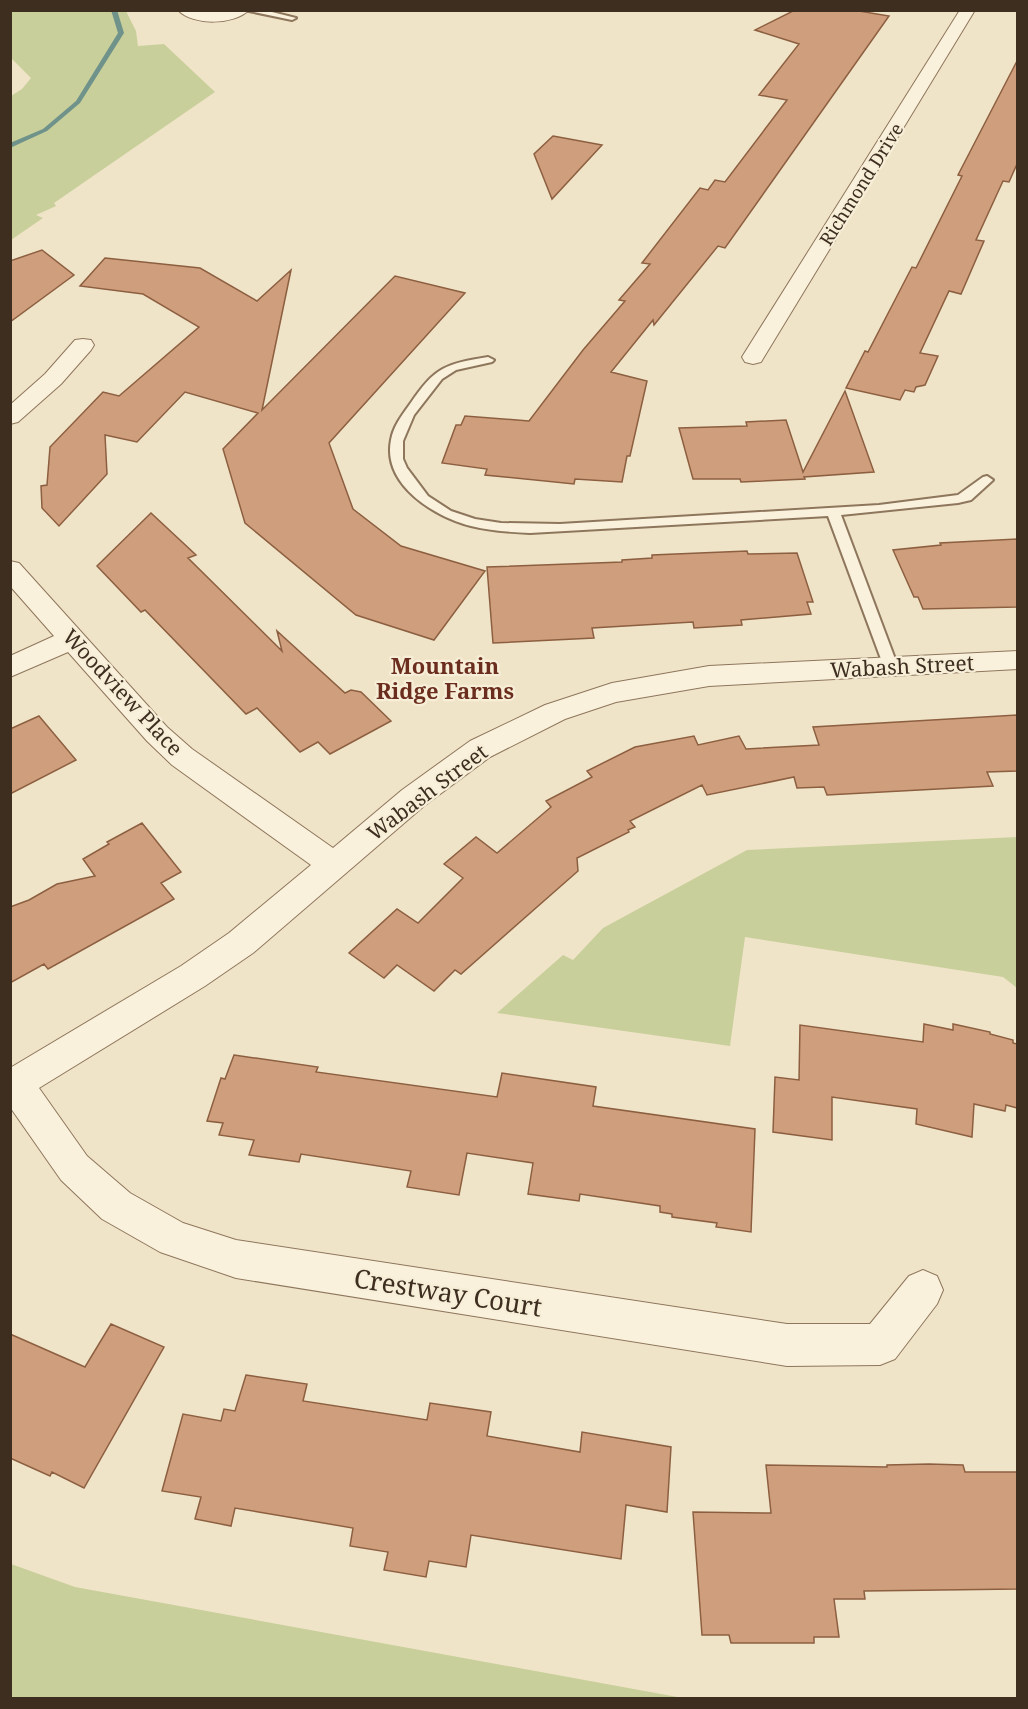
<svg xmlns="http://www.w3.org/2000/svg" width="1028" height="1709" font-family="'Noto Serif',serif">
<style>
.green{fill:#c9cf9b}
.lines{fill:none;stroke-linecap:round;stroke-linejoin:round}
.stream{fill:#6f938a;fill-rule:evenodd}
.building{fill:#cf9f7d;stroke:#8d5f41;stroke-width:1.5}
.service-casing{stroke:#8d765c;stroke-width:4}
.minor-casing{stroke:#8d765c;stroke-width:2}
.service{fill:#faf1dc;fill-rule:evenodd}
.minor{fill:#faf1dc;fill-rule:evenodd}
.labels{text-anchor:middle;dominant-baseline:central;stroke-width:4.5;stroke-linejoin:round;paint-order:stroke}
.far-street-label{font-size:18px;fill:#3d2e20;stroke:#f7eed8}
.street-label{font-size:21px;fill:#3d2e20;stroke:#f7eed8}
.neighbourhood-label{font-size:22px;font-weight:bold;fill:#6b2e1e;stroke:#f7eed8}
.near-street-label{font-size:26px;fill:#3d2e20;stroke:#f7eed8}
</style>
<rect width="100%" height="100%" fill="#f0e4c8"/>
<path class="green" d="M11 10 126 11 136 31 138 46 164 44 215 92 54 203 56 206 36 215 43 218 11 240V96L22 89 31 78 11 58Z
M1017 837V988L1003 977 745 937 730 1046 497 1013 563 955 573 960 603 928 747 850Z
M11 1564 75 1587 683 1698H11Z"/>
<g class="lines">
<path class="stream" d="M111 10H117L124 33 80 103 47 131 10 148V143L43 129 76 101 118 33Z"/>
</g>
<path class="building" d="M795 10H853L889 16 725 248 718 246 654 325 653 320 611 372 647 381 630 456H627L622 482 575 479 574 484 485 475 487 469 442 463 456 425H461L465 416 529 421 583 350 625 301 619 300 650 264 642 263 700 188 708 190 715 180 725 182 787 100 759 95 799 44 755 30Z
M1017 61V164L1009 182 1003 181 976 240 984 241 961 294 949 291 920 353 938 356 925 385 916 387 914 392 905 390 900 400 846 388 865 351 868 352 912 267 916 268 962 176 958 175Z
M553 136 602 145 552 199 534 154Z
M42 250 74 275 10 322V261Z
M105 258 200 268 257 301 291 270 262 410 395 276 465 293 329 443 353 509 401 546 485 571 434 640 356 615 245 523 223 449 258 413 185 392 137 442 105 435 107 474 59 526 42 508 41 486 47 485 50 447 103 392 119 396 199 327 143 294 80 286Z
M845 391 874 472 804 477 805 479 741 482 740 479H693L679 428 747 426 746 422 786 420 803 472Z
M151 513 196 555 188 558 282 651 277 631 345 693 351 690 361 692 391 721 330 754 318 742 300 752 257 708 246 714 145 610 141 612 97 566Z
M1017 539V607L923 609 918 597H914L893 550 941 545 940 543Z
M747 551 748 554 797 553 813 602H807L811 614 741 620 742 625 694 628 693 622 592 628 594 638 493 643 487 567 622 562V560L652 558V555Z
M1017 715V771L987 772 993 786 827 795 824 787 797 788 794 777 707 795 702 785 630 821 635 827 628 830 629 832 577 858 578 871 461 974 455 970 434 991 397 965 384 978 349 953 397 909 418 923 463 878 444 864 476 837 497 853 551 807 546 801 592 777 587 771 635 747 694 736 698 745 739 736 746 749 819 745 813 727Z
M39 716 76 760 10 794V729Z
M142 823 181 872 161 883 174 899 48 969 44 964 10 983V907L29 900 57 884 95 876 83 859 109 844 107 842Z
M924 1024 953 1030V1024L990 1032V1034L1013 1040V1043L1017 1044V1108L1006 1105 1005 1111 974 1104 972 1137 916 1124 917 1109 832 1097V1140L773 1132 775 1077 799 1080 800 1025 923 1042Z
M234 1055 318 1067 316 1072 497 1097 502 1073 596 1087 593 1106 755 1129 751 1232 716 1227 717 1223 672 1217V1214L660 1212V1206L580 1194 579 1201 528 1194 533 1163 467 1153 459 1195 407 1187 411 1171 301 1154 299 1162 249 1155 254 1140 219 1135 223 1123 207 1121 221 1078 225 1079Z
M111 1324 164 1347 84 1488 52 1472 50 1476 10 1458V1334L85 1367Z
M246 1375 307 1384 303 1401 427 1420 430 1403 491 1412 487 1436 580 1452 582 1432 671 1447 667 1512 626 1505 621 1559 471 1535 466 1567 429 1561 426 1577 384 1570 388 1552 350 1546 353 1528 235 1508 231 1526 195 1519 201 1497 162 1491 183 1414 221 1421 224 1409 235 1411Z
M929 1464 963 1465 965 1472H1017V1589L864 1591 865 1599H834L839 1637H814V1643H731L729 1635H702L693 1512 771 1513 766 1465 887 1467V1465Z"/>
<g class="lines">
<defs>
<path id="service" d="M244 10H264L296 18 292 20Z
M488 357 494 360 492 362 456 370 442 379 414 415 403 441V459L407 468 428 496 451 511 475 519 501 523 560 524 879 505 958 495 983 477 987 476 993 480 971 500 958 503 841 515 898 667 891 672 884 667 828 516 530 533C510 532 491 531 471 526 435 517 382 485 391 440 393 427 402 415 410 404 435 367 445 364 488 357Z"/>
<path id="minor" d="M178 10H249C234 25 193 26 178 10Z
M960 10H975L764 357 761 362 753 364 745 362 742 357Z
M83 339 91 340 94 345 91 350 61 384 18 422 10 424V405L45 374 75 340Z
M10 561 19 563 167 727 192 749 333 848 402 790 470 741 545 705 612 683 709 666 1018 651V669L709 686 616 702 565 719 490 757 424 806 253 953 205 986 39 1088 87 1156 130 1193 183 1223 236 1240 787 1324H870L909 1276 923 1270 937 1276 943 1290 937 1304 895 1359 880 1365 787 1366 236 1278 160 1252 102 1219 61 1180 10 1107V1068L181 966 229 933 311 865 172 765 147 741 68 652 10 677V656L54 636 10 586Z"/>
</defs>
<use href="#service" class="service-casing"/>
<use href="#minor" class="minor-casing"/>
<use href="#service" class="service"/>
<use href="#minor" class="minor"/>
</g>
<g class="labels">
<g class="far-street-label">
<text transform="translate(861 184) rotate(-58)">Richmond Drive</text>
</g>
<g class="street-label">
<text transform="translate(902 666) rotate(-3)">Wabash Street</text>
<text transform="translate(123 692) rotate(47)">Woodview Place</text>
<text transform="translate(427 792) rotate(-37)">Wabash Street</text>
</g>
<g class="neighbourhood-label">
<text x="445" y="665">Mountain<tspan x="445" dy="25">Ridge Farms</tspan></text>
</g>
<g class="near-street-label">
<text transform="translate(448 1292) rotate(9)">Crestway Court</text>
</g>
</g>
<rect width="1028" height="1709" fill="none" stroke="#3d2e20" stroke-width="24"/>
</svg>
